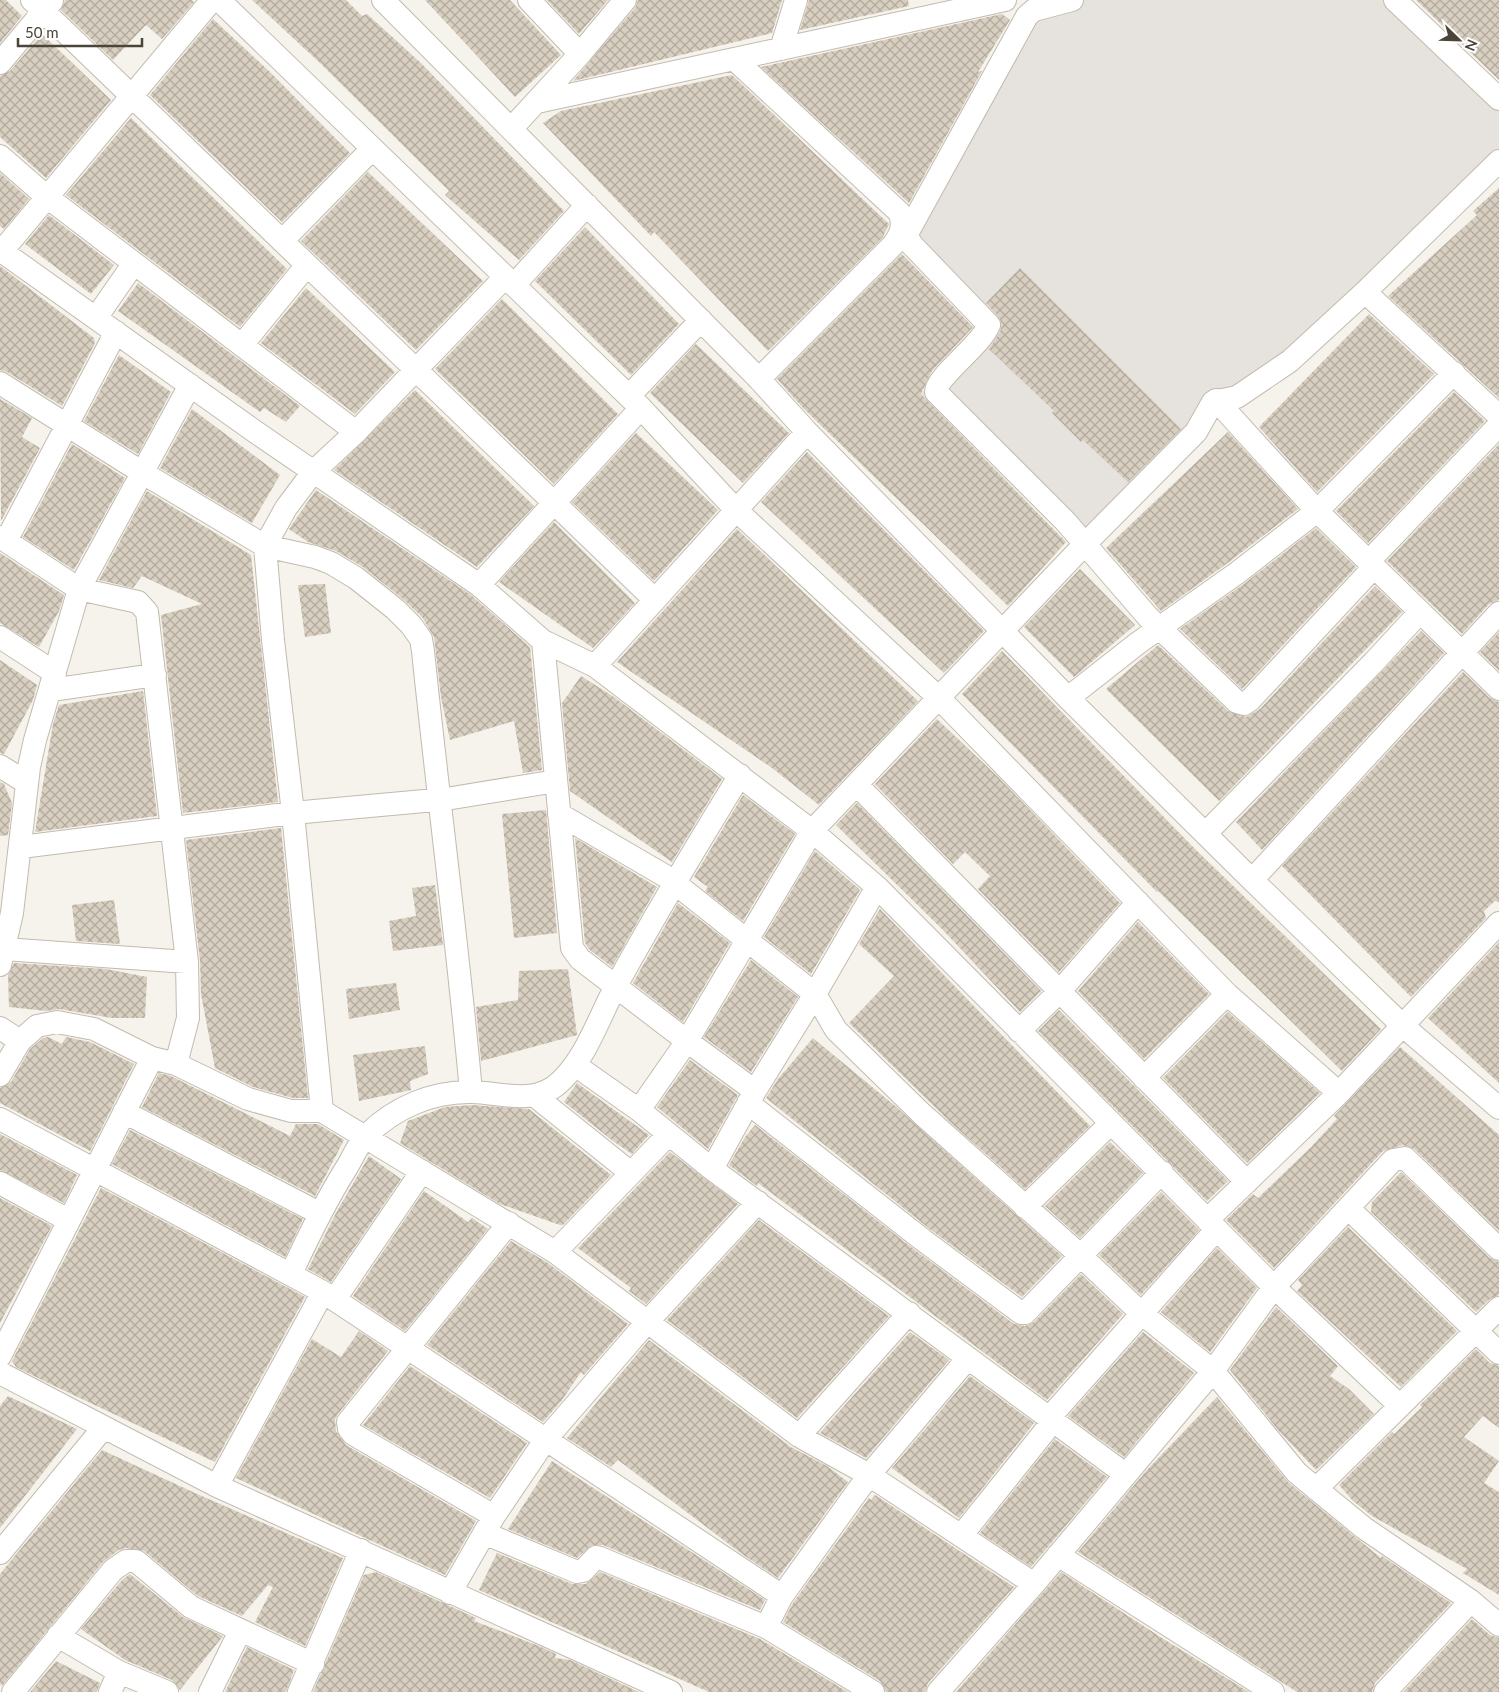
<svg xmlns="http://www.w3.org/2000/svg" width="1499" height="1692" font-family="Lato,sans-serif">
<style>
.industrial{fill:#e6e2dd}
.building{fill:url(#building-cross-hatch)}
.lines{fill:none;stroke-linecap:round;stroke-linejoin:round}
.minor-casing{stroke:#c2bbae;stroke-width:24}
.minor{stroke:#fff;stroke-width:22}
</style>
<defs>
<pattern id="building-cross-hatch" width="8" height="8" patternUnits="userSpaceOnUse" patternTransform="scale(1.25)"><rect width="8" height="8" fill="#d8cfc1"/><path d="M0 0l8 8M0 8l8-8" fill="none" stroke="#b1aa9e"/></pattern>
</defs>
<rect width="100%" height="100%" fill="#f6f3ec"/>
<path class="industrial" d="M1069 0H1391L1499 105V160L1232 399 1079 550 921 394 980 332 897 244 1028 9Z"/>
<path class="building" d="M0 0H6L22 16 0 43Z
M65 0H192L194 2 162 39 146 25 113 60 61 10Z
M252 0H346L362 16 367 14 422 64 564 211 519 260 445 195 449 191 320 63Z
M425 0H510L561 55 515 97Z
M547 0H608L579 34Z
M638 0H782L772 33 573 81 635 8Z
M809 0H908L909 6 800 30Z
M1416 0H1499V80Z
M1002 14 1010 20 978 72 982 71 909 203 761 67Z
M213 19 270 72 350 153 282 222 150 95Z
M42 34 111 100 46 178 0 137V76L10 71Z
M732 75 889 224 883 237 768 351 654 232 651 236 543 123 561 111Z
M131 118 287 269 240 327 66 195Z
M368 172 483 281 416 350 301 241Z
M0 173 29 199 4 229 0 226Z
M1499 188V398L1388 296 1477 215 1473 211Z
M49 215 114 265 91 294 25 244Z
M585 227 679 324 631 375 535 281Z
M902 254 973 327 932 371 921 394 1066 542 1008 606 804 409 777 379Z
M0 266 94 338 95 343 62 406 7 372 0 370Z
M1020 268 1181 429 1128 482 1083 440 1081 442 1052 413 1054 411 989 349 1000 332 1002 324 998 316 986 303Z
M138 283 300 406 286 422 264 408 260 412 118 311Z
M306 288 395 372 355 414 261 343Z
M502 299 618 414 554 484 435 369Z
M1369 314 1434 374 1317 492 1259 427Z
M696 344 789 433 743 483 650 393Z
M119 355 171 392 138 454 84 421Z
M415 390 534 506 477 567 334 470Z
M1454 392 1485 421 1368 543 1336 511Z
M0 399 32 418 22 437 40 448 1 521Z
M192 409 280 475 252 523 160 468Z
M1228 432 1298 509 1229 562 1161 611 1106 548Z
M636 433 718 510 654 581 572 502Z
M72 444 125 478 74 570 23 537Z
M1499 444V600L1489 604 1462 634 1387 561Z
M807 452 984 631 944 673 761 502Z
M316 490 471 595 530 647 542 770 523 773 514 721 450 740 441 697 434 637 422 617 403 599 363 567 336 551 308 542 289 529Z
M147 491 251 555 278 802 183 813 161 615 202 604 142 576 133 588 99 580Z
M554 522 635 603 593 648 499 582Z
M1316 528 1356 567 1242 689 1180 629 1245 583Z
M737 529 918 701 819 805 772 768 617 662Z
M0 553 64 595 59 611 39 647 0 623Z
M1080 569 1135 625 1074 677 1024 627Z
M325 584 331 633 305 637 298 585Z
M1375 586 1402 612 1219 801 1106 689 1158 645 1228 711 1246 717 1260 709Z
M1421 631 1444 653 1262 850 1236 822Z
M1499 632V671L1480 652Z
M1002 651 1195 849 1381 1029 1342 1071 1158 891 1157 892 962 694Z
M0 660 37 685 33 700 4 754 0 753Z
M1463 672 1490 698 1499 702V902L1495 901 1484 911 1486 918 1411 997 1282 866Z
M581 676 614 697 722 779 672 862 570 791 562 703Z
M143 691 157 816 35 832 53 724 59 705Z
M937 719 998 777 1120 903 1059 972 978 889 990 876 965 852 953 864 875 784Z
M0 782 4 784 12 803 8 835 0 836Z
M743 795 795 834 743 921 705 891 708 887 694 877Z
M857 803 1041 991 1020 1012 941 928 836 825Z
M546 810 557 933 514 938 502 814Z
M281 828 308 1098H293L253 1087 215 1068 201 994 200 961 186 840Z
M575 838 657 887 612 967 590 950 585 943Z
M815 851 860 890 811 974 764 937Z
M435 885 443 945 393 951 389 921 416 916 412 888Z
M114 900 120 944 76 941 72 905Z
M678 903 730 943 683 1022 633 983Z
M880 909 1090 1126 1025 1189 951 1123 849 1023 894 976 859 944Z
M1138 922 1209 994 1144 1059 1078 991Z
M1499 942V1083L1428 1018Z
M751 960 798 997 751 1072 704 1037Z
M14 963 106 969 147 977 145 1018H112L59 1009 46 1011 9 1007 8 975Z
M568 969 577 1035 481 1061 476 1007 518 1000 519 971Z
M396 983 400 1010 349 1019 346 989Z
M1059 1010 1228 1181 1207 1201 1038 1031Z
M1228 1012 1320 1093 1247 1163 1163 1078Z
M48 1037 62 1044 66 1037 90 1042 134 1064 90 1151 0 1103V1088L11 1082 30 1049 43 1038Z
M813 1038 894 1105 1062 1256 1022 1297 931 1230 766 1098 778 1079Z
M425 1046 428 1074 410 1081 411 1090 359 1101 353 1055Z
M1400 1047 1499 1135V1231L1414 1149 1403 1145 1383 1151 1274 1268 1226 1220 1253 1194 1258 1198 1311 1147 1337 1119 1334 1116Z
M690 1060 738 1095 708 1149 657 1107Z
M159 1073 171 1076 290 1136 296 1124H318L344 1140 315 1196 142 1107Z
M577 1083 649 1135 632 1154 613 1141 564 1102Z
M472 1105 529 1109 611 1175 563 1225H560L500 1204 400 1143 408 1121 445 1107Z
M755 1125 915 1250 1014 1324 1025 1326 1034 1322 1081 1274 1123 1314 1047 1400 758 1183 757 1186 729 1165 745 1137Z
M130 1130 303 1219 285 1257 112 1164Z
M0 1134 77 1175 64 1203 0 1170Z
M1110 1142 1143 1173 1080 1238 1045 1206Z
M670 1152 738 1204 646 1304 629 1291 631 1288 578 1248Z
M369 1156 401 1179 331 1282 308 1269 336 1213Z
M1401 1172 1490 1258 1499 1262V1295L1490 1299 1476 1312 1371 1212 1372 1202Z
M101 1188 305 1297 215 1462 46 1382 16 1367 12 1361Z
M424 1191 468 1222 472 1218 488 1229 405 1331 353 1296Z
M1161 1192 1199 1230 1141 1295 1099 1255Z
M0 1198 52 1226 0 1323Z
M759 1220 889 1316 797 1418 667 1320Z
M1348 1227 1457 1331 1401 1387 1297 1291 1302 1285 1298 1280Z
M511 1241 548 1263 628 1324 584 1375 581 1372 562 1400 543 1422 427 1345Z
M1217 1248 1257 1288 1210 1352 1161 1312Z
M1276 1307 1338 1366 1330 1376 1349 1389 1374 1414 1316 1470 1278 1430 1230 1370Z
M359 1331 388 1351 338 1414 335 1419 336 1431 346 1445 476 1521 445 1575 236 1478 312 1339 341 1357Z
M910 1332 949 1360 866 1458 820 1433Z
M1143 1332 1194 1373 1124 1457 1068 1416Z
M649 1340 791 1447 827 1466 848 1482 778 1578 742 1554 618 1460 611 1467 567 1438Z
M1476 1349 1490 1363 1499 1366V1428L1483 1416 1464 1437 1499 1461 1484 1483 1499 1492V1595L1463 1573 1467 1569 1372 1516 1353 1501 1339 1485 1392 1432 1394 1434 1422 1407 1420 1405Z
M410 1366 527 1443 490 1498 363 1425Z
M970 1376 1034 1423 959 1518 892 1468Z
M8 1396 77 1429 0 1528V1406Z
M1217 1397 1289 1483 1381 1558 1382 1556 1451 1603 1375 1683 1372 1692H1297L1078 1552 1145 1472Z
M1055 1439 1107 1477 1031 1567 980 1533Z
M102 1450 195 1493 343 1558 305 1646 255 1622 273 1587 268 1585 242 1616 198 1596 144 1551 126 1548 119 1550 103 1562 2 1686 0 1684V1574Z
M552 1461 765 1600 760 1610 603 1545H592L577 1558 508 1529Z
M875 1495 1014 1587 928 1683 925 1692H886L880 1681 783 1622 793 1603 869 1498 871 1500Z
M497 1553 572 1584H586L600 1572 760 1639 848 1692H709L479 1590Z
M376 1572 476 1618 474 1621 539 1646 556 1654 555 1658 570 1660 639 1692H313L364 1575Z
M1061 1572 1162 1638 1249 1692H956Z
M130 1574 183 1617 223 1636 180 1690 172 1680 125 1660 81 1629 122 1580Z
M1472 1619 1490 1635 1499 1638V1692H1403Z
M247 1647 294 1670 286 1692H225Z
M56 1661 100 1683 97 1692H30Z"/>
<g class="lines">
<defs>
<path id="minor" d="M32 0 655 600
M219 0 641 408 736 510 940 699 1227 994 1339 1093
M383 0 759 379 807 432 1068 698 1252 880 1403 1026 1499 1108
M529 0 580 54
M1072 0 1034 10 1027 16 909 230 907 235 911 244 989 325C981 345 936 377 936 392L1065 521 1148 617 1237 702 1244 704 1250 700 1374 567
M1395 0 1499 99
M781 49 796 0
M734 59 900 213C904 227 901 234 893 245L759 379
M0 63 52 1
M537 102 1005 0
M512 128 580 54 625 0
M0 156 47 197 356 432
M282 241 372 149
M0 250 257 433 479 585 543 641 595 666 812 831 877 887 1274 1287 1213 1371 1034 1584 938 1692
M2 251 212 0
M514 285 587 205
M1365 292 1499 416
M96 318 134 263
M242 345 307 265
M0 383 143 473 265 546 315 557 331 563 356 578 395 609 411 625 421 639 423 651C438 798 458 945 471 1092
M629 396 701 320
M1216 400 1317 511 1499 689
M0 537 79 589 138 602 147 612 187 962 188 1018 176 1064
M6 541 116 332
M1369 561 1499 425
M479 585 641 408
M0 637 55 673
M543 641 572 948 580 959 687 1041 639 1110
M595 666 807 432
M51 690 155 675
M1068 698 1138 643 1237 573 1317 511 1454 373
M0 766 27 783
M857 785 1247 1182
M559 814 667 877 815 994 836 1030 922 1114 1081 1256 1140 1312 1213 1371 1297 1473 1364 1528 1471 1601 1499 1625
M1206 833 1374 662 1420 612
M21 847 293 813 446 799 556 781
M1252 880 1499 613
M4 949 187 962
M0 965 12 913 29 767 35 740 79 589 190 385
M0 1028 20 1041
M1019 1031 1059 992 1138 902
M575 1065 639 1110 712 1169 1125 1474
M0 1075 20 1041 37 1026 57 1022 94 1029 152 1058 176 1064 248 1099 291 1111H322L555 1252 799 1436 869 1475 968 1358
M1144 1078 1227 994
M755 1091 815 994 877 887
M535 1096 631 1173
M748 1103 923 1240 1021 1313H1025L1162 1172
M322 1111 293 813 273 640 265 546 286 508 313 472 356 432 505 277
M124 1112 319 1213
M0 1119 323 1292 782 1596
M712 1169 755 1091 687 1041 812 831 1084 545 1196 432 1213 402 1237 397 1290 361 1365 292 1499 161
M0 1183 68 1220
M1025 1207 1111 1123
M1348 1208 1499 1353
M1207 1220 1339 1093 1499 923
M555 1252 669 1134
M291 1274C308 1237 325 1202 347 1167 353 1157 358 1144 367 1135 394 1108 432 1091 472 1092 503 1093 536 1106 561 1081 587 1056 599 1017 616 986 655 915 697 845 740 775
M335 1299 422 1171
M0 1356 152 1058
M0 1373 217 1486 671 1692
M1400 1406 1274 1287 1393 1160 1405 1158 1499 1249
M1049 1418 1216 1230
M799 1436 909 1313
M217 1486 323 1292
M1316 1489 1499 1308
M494 1516 353 1434 349 1429 348 1422 509 1223
M484 1533 577 1572 583 1571 596 1557 600 1558 766 1627 873 1692
M961 1536 1053 1421
M0 1553 104 1427
M1058 1555 1273 1692
M450 1593 494 1516 546 1439 648 1321 758 1202
M766 1627 782 1596 869 1475 1034 1584
M58 1636 119 1672 167 1692
M13 1692 113 1570 126 1561H136L191 1607 313 1664
M110 1692 119 1672
M210 1692 240 1631
M299 1692 361 1550
M1385 1692 1471 1601"/>
</defs>
<use href="#minor" class="minor-casing"/>
<use href="#minor" class="minor"/>
</g>
<g transform="translate(1459 40) rotate(113)" stroke="#ffffff" stroke-width="4" paint-order="stroke">
<path d="M0-4L9 19L0 12L-9 19Z" fill="#4b4439"/>
<text y="-8" font-size="14" font-weight="bold" text-anchor="middle" fill="#4b4439">N</text>
</g>
<path d="M18 38v8h124v-8" fill="none" stroke="#4b4439" stroke-width="2.5"/>
<text x="25" y="38" font-size="15" fill="#4b4439" stroke="#ffffff" stroke-width="4" paint-order="stroke">50 m</text>
</svg>
